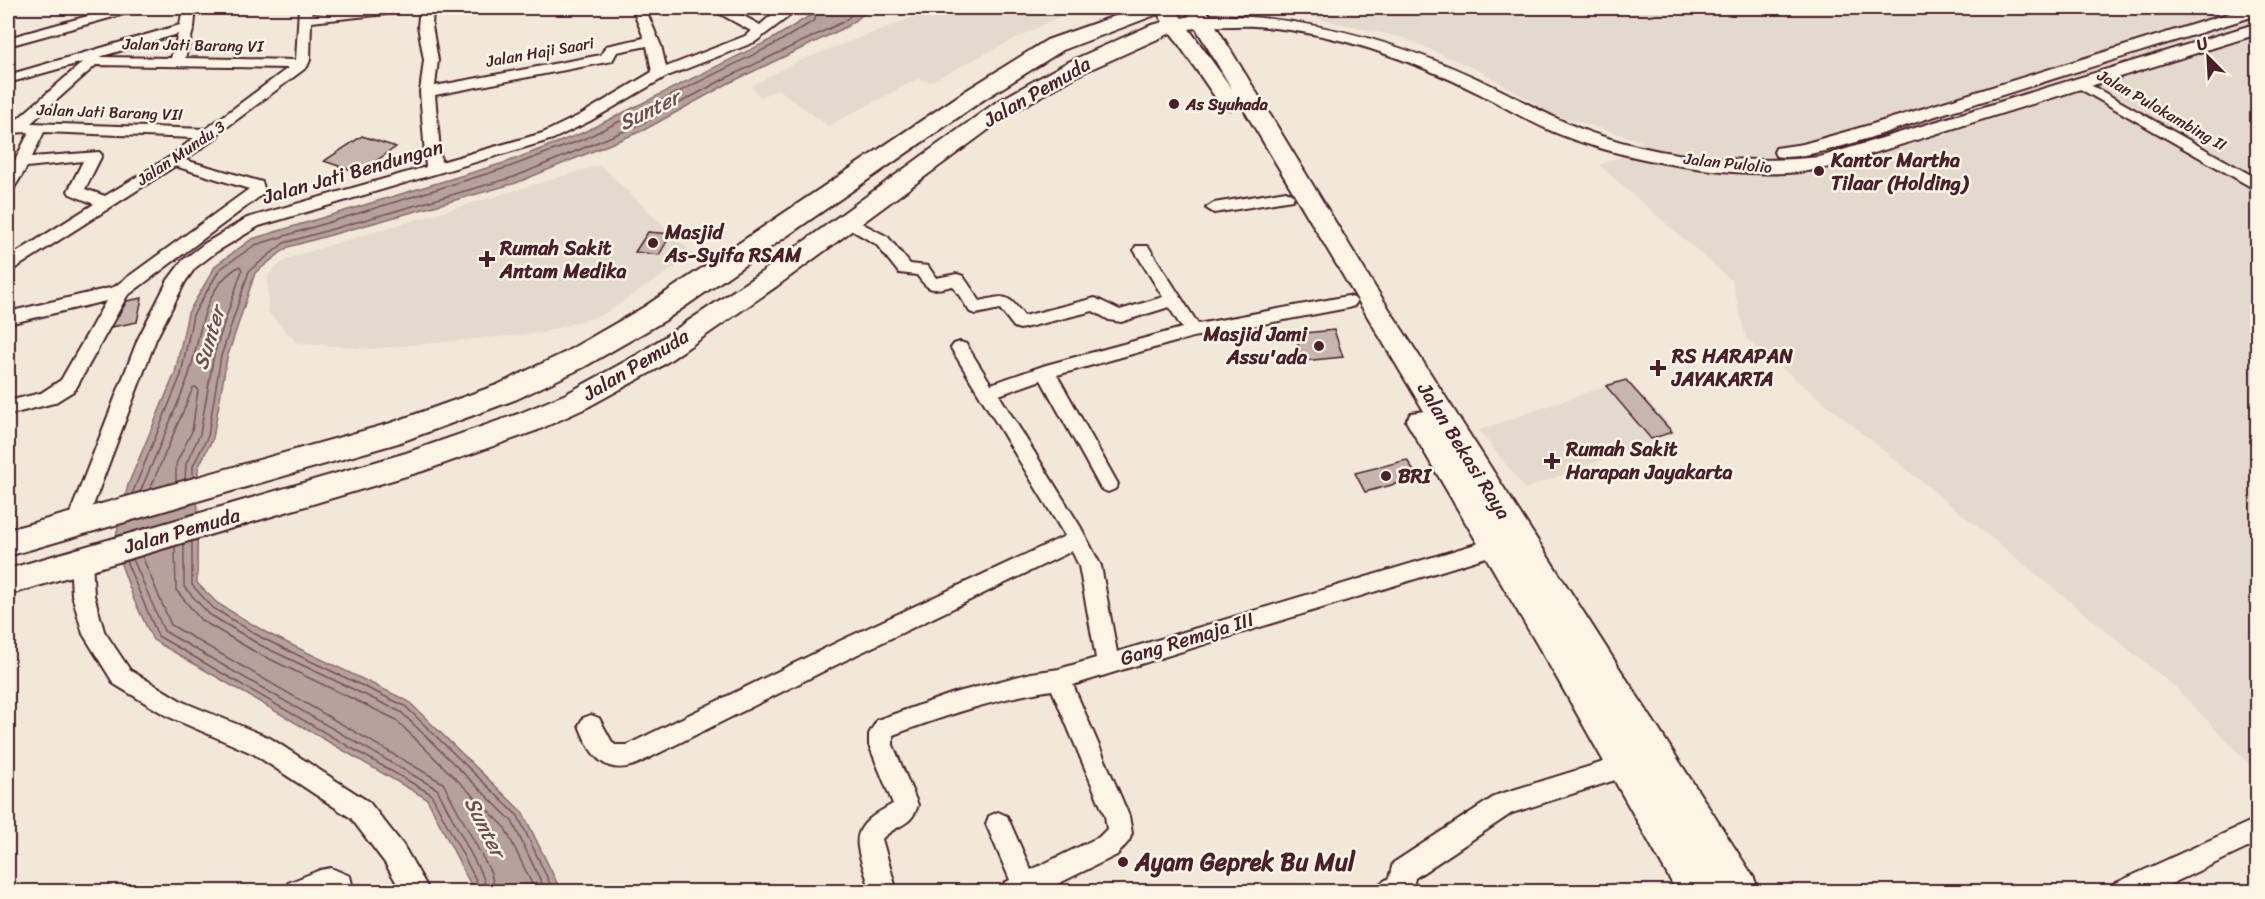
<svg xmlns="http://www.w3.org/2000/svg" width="2265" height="899" font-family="Sriracha,sans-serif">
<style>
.built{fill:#e4d9cd}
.water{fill:#b6a19c;stroke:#8b6d6f;stroke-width:1.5}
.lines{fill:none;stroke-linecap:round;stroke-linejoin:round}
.shore{stroke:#755358;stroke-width:1.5}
.building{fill:#c7b6af;stroke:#4a1f2b;stroke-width:1.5}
.minor-casing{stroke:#4a1f2b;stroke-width:4}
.tertiary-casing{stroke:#4a1f2b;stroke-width:4}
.primary-casing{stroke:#4a1f2b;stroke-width:4}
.minor{fill:#fcf5e5;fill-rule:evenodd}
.tertiary{fill:#fcf5e5;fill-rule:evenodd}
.primary{fill:#fcf5e5;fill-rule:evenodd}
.poi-dot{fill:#4a1f2b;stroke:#fcf5e5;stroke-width:2}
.labels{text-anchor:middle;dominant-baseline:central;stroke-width:5;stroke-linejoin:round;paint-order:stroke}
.far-street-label{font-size:16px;fill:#4a1f2b;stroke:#fcf5e5}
.far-poi-label{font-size:16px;font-weight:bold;fill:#4a1f2b;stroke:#fcf5e5;text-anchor:start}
.street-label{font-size:20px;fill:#4a1f2b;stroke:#fcf5e5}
.poi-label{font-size:20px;font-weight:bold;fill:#4a1f2b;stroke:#fcf5e5;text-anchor:start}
.water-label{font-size:21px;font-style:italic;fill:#704c53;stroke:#fcf5e5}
.near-poi-label{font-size:24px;font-weight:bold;fill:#4a1f2b;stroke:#fcf5e5;text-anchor:start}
</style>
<rect width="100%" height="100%" fill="#f1e8da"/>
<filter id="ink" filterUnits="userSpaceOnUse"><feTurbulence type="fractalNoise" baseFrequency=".0167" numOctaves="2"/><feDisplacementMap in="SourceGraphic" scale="12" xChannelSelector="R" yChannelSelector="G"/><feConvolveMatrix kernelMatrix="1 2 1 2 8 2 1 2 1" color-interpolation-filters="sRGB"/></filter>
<g filter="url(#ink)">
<path class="built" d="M938 8H1063L1070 11 930 82 918 79 828 126 778 89 760 97 751 86 796 62Z
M1253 8H2257V772L2175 687 1746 339 1732 281 1599 165 1636 151 1642 141 1553 114 1482 72 1404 38 1294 13Z
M600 165 694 255 602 315 541 333 370 349 297 343 268 312V275L281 263 294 256Z
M1626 379 1676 432 1525 489 1479 430Z"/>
<path class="water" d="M810 8H866V12L846 27 727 84 644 130 516 183 288 247 255 273 227 358 213 438 198 468 197 583 217 603 267 633 408 701 523 813 561 891H474L427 799 153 640 134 600 114 545 128 485 175 373 188 313 216 265 252 239 507 162 582 133 774 38 811 15Z"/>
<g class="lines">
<path class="shore" d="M193 477V466L208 436 221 356 249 271 284 243 514 177 641 124 724 79 843 22 860 8
M150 489 193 388 196 387 198 390 192 431 176 464V481
M140 492C156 455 172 418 187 380 202 341 198 290 240 266L242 270 214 354 200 434 186 464 185 479
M132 494 181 375 193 315 220 269 255 245 509 167 584 139 777 43 815 20 816 8
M192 542V585L213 608 264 639 405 706 518 816 554 892
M184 544V587L209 614 260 645 401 712 512 821 546 892
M175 547 176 590 201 620 257 653 395 719 504 826 536 892
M142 556 171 625 443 783 491 873 495 892
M133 559 164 631 437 789 483 877 486 892
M126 561 158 636 431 794 476 880 479 892"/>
</g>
<path class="building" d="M362 136 396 147 359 173 324 161Z
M648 232 671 234 659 255 635 252Z
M142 298 137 322 112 327 127 301Z
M1334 330 1343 357 1303 361 1295 334Z
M1626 380 1672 432 1651 439 1606 386Z
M1407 460 1418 478 1365 492 1355 473Z"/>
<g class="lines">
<defs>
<path id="minor" d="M117 8H137L135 11 8 46V38Z
M183 8H196L194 27 185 58 296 60 299 8H311L312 14 372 8H412L405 12 311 22 310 60 307 67 219 133 217 137 185 160 262 182 265 191 263 194 127 296 75 390 54 403 8 415V401L41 393 61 380 106 301 8 324V312L114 287 249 189 175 166 14 269 8 270V258L94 204 70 194 68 191 83 161 27 167 14 188 8 190V175L29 132 8 133V125L13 123 83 62 8 83V75L180 25ZM178 34 171 58 99 57ZM96 65 288 68 206 129 31 123ZM44 132 194 138 168 158 105 196 85 189 102 155 99 152 32 157Z
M420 8H433L432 26 438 60 435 86 601 55 606 46 644 38 632 8H645L661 46 666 67 745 36 751 31 715 11 714 8H729L760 25 780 8H793L788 17 755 42 665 77 590 121 553 139 259 226 216 252 195 268 185 282 156 339 86 524 83 530 76 532 69 530 66 524 138 339 168 280 183 260 204 244 247 218 426 167 420 92 424 60 418 26ZM647 46 652 72 580 115 543 133 441 162 435 95 607 62 612 61 617 52Z
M2080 79 2258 179V191L2075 86 2073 83Z
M1286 191 1294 196 1292 200 1214 213 1206 208 1214 203Z
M850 217 888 237 910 264 928 266 936 278 957 274 963 276 980 301C1007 295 1007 294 1024 316L1095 298 1120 310 1163 297 1134 250 1136 246H1148L1198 324 1348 296 1354 298 1357 302 1354 306 1348 308 1193 337 1057 375 1118 484 1115 489 1108 492 1101 489 1041 380 999 395 1080 526 1101 566 1117 652 1496 538 1503 540 1506 546 1503 552 1496 554 1073 685 1129 816 1132 833 1129 841 1117 855 1041 892H1000L1004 883 1010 880 986 824 989 816 998 812 1007 816 1031 870 1099 837 1107 829 1105 816 1052 690C998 698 945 716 893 735V745L918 805C911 828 897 823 882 839L897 892H871C857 843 842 831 893 804L869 745V734L877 720 954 693 1031 673 1059 669 1096 658 1079 566 1072 551 858 654 637 764C604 777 589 753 579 725L583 718 591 715 599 718 612 742 615 745H627L842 640 1065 536 951 348 954 344 960 342 966 344 991 384 1046 365 1182 328 1169 307 1121 322 1109 320 1093 311 1020 329 1014 327 1000 309 976 314 970 312 953 286C932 290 930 293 917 275L899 273 876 244 844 226 842 222 844 218Z
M81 551 88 554 92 560 94 595 104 631 130 670 183 702 270 738 369 802 403 845 430 892H402L385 863 351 818 254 754 167 716 114 684 83 634 72 595 70 560 74 554Z
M1626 755 1634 758 1638 766 1634 774 1512 813 1415 878 1412 892H1377L1381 883 1389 878 1393 863 1497 795Z
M2258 818V843L2154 892H2112L2116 883Z
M331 868 350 876 354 892H284L288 883 320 870Z"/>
<path id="tertiary" d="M2246 8H2258V15C2147 49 2037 84 1926 119 1895 129 1804 163 1776 156L1774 152 1776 148 1803 144 1873 124Z
M1202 15C1299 15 1389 38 1478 79 1519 98 1557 122 1601 136 1671 159 1747 164 1820 157L2258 23V34L1829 167C1757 185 1630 162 1561 135 1533 124 1507 108 1480 94 1445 76 1408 61 1371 49 1333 37 1294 29 1255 26 1236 25 1214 28 1196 24L1194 20 1196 16Z"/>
<path id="primary" d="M1138 8H1174L1182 18 1190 16 1185 8H1205L1373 284 1754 878 1759 892H1677L1558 680 1406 421 1411 413 1424 411 1240 103 1238 107 1230 109 1222 107 1171 33 1082 73 1011 113 777 286 657 369 586 408 538 430 423 471 8 595V569L406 453 518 414 566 394 637 355 759 274 995 103 1066 63 1149 26 1163 22 1158 14 1063 50 983 100 664 321 584 367 517 399 398 443 8 556V530L391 423 497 385 564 353 644 307 967 90 1047 40ZM1196 28 1232 89 1189 29Z"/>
</defs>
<use href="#minor" class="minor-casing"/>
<use href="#tertiary" class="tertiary-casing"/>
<use href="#primary" class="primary-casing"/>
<use href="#minor" class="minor"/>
<use href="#tertiary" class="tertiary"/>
<use href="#primary" class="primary"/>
</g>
</g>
<g class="poi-dot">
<circle cx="1174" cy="104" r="6"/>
<circle cx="1819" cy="171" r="6"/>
<circle cx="653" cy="243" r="6"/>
<path d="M484 250h6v6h6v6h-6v6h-6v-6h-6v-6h6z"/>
<circle cx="1319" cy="346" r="6"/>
<path d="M1655 359h6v6h6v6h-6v6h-6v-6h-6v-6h6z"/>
<path d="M1549 452h6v6h6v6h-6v6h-6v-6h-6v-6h6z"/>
<circle cx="1386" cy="476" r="6"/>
<circle cx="1123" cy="862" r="6"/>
</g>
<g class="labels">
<g class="far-street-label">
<text transform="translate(193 45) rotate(1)">Jalan Jati Barang VI</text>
<text transform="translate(540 52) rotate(-10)">Jalan Haji Saari</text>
<text transform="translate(2162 110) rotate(30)">Jalan Pulokambing II</text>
<text transform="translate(110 112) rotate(2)">Jalan Jati Barang VII</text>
<text transform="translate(181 153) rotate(-34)">Jalan Mundu 3</text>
<text transform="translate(1728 163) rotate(6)">Jalan Pulolio</text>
</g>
<g class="far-poi-label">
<text x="1186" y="104">As Syuhada</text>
</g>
<g class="street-label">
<text transform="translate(1037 92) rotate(-30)">Jalan Pemuda</text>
<text transform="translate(353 172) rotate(-16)">Jalan Jati Bendungan</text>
<text transform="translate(636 365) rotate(-31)">Jalan Pemuda</text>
<text transform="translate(1464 451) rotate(58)">Jalan Bekasi Raya</text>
<text transform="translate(182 531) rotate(-16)">Jalan Pemuda</text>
<text transform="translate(1187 639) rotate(-17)">Gang Remaja III</text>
</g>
<g class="poi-label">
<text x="1831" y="160">Kantor Martha<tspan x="1831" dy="23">Tilaar (Holding)</tspan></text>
<text x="665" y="232">Masjid<tspan x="665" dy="23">As-Syifa RSAM</tspan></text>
<text x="500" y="248">Rumah Sakit<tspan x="500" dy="23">Antam Medika</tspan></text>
<text x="1307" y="334" text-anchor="end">Masjid Jami<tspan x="1307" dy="23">Assu'ada</tspan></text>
<text x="1672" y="356">RS HARAPAN<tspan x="1672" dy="23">JAYAKARTA</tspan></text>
<text x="1566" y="449">Rumah Sakit<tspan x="1566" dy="23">Harapan Jayakarta</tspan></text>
<text x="1398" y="476">BRI</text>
</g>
<g class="water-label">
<text transform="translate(649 110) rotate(-26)">Sunter</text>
<text transform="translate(209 338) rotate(-73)">Sunter</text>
<text transform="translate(485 827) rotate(63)">Sunter</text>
</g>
<g class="near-poi-label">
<text x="1135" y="862">Ayam Geprek Bu Mul</text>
</g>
</g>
<rect width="2265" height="899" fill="none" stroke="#fcf5e5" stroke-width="30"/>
<rect x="15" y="15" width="2235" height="869" fill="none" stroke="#4a1f2b" stroke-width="2" filter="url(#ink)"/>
<g transform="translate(2208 57) rotate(336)" stroke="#fcf5e5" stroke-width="4.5" paint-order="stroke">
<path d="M0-4.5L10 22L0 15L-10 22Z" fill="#4a1f2b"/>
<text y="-9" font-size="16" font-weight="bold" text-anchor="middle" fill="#4a1f2b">U</text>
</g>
</svg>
